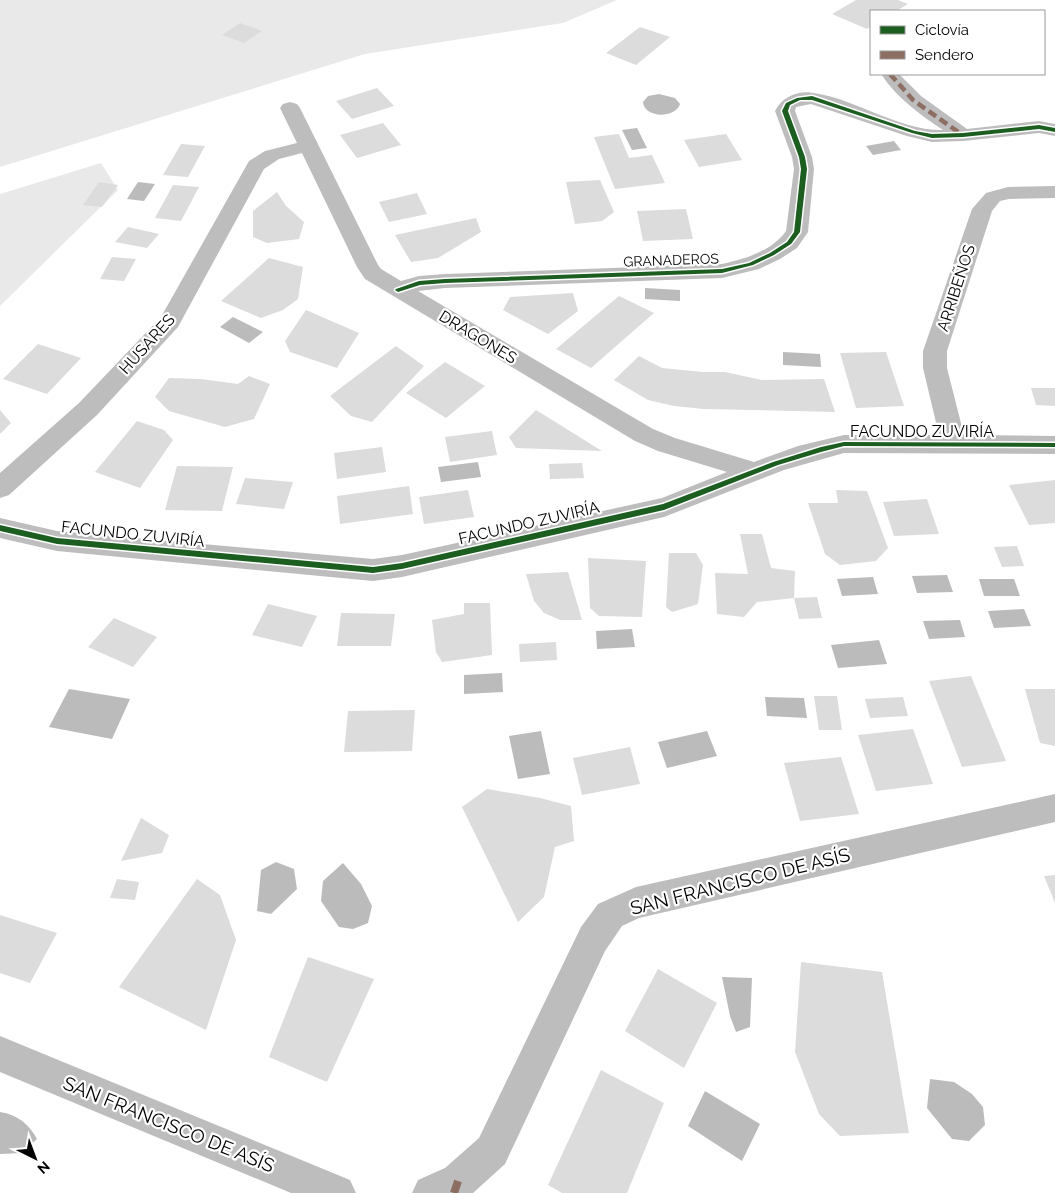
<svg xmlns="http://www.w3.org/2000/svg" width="1055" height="1193" font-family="Raleway,sans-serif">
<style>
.green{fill:#e9e9e9}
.water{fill:#bbb}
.building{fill:#dcdcdc}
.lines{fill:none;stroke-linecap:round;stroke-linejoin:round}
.minor{fill:#bdbdbd;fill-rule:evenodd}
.quiet-far1{stroke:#8d6e63;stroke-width:4.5;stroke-dasharray:9 4.5;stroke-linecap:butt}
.quiet{stroke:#8d6e63;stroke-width:8;stroke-dasharray:15 8;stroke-linecap:butt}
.cycleway-casing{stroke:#fff;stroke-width:3}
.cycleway{fill:#1b5e20;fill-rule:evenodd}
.labels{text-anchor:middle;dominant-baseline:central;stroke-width:4.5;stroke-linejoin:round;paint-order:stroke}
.far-street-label{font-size:14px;fill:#000;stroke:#fff}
.street-label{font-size:16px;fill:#000;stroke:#fff}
.near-street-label{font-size:19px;fill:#000;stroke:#fff}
</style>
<rect width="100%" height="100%" fill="#fff"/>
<path class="green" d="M0 0H617L563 23 365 54 0 167Z
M101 163 118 190 0 306V194Z"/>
<path class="water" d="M659 94 675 98 680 104C675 119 644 118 643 102L648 96Z
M637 128 647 148 632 150 622 130Z
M894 141 901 150 873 155 866 146Z
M138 182 155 184 144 201 127 199Z
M645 288 680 290V301L645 299Z
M233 317 263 332 249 343 220 327Z
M783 352 820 354 821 367 783 365Z
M478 462 481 477 441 482 438 467Z
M947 575 953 592 917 593 912 576Z
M873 577 878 594 842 596 837 579Z
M979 579H1014L1020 596H984Z
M1024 609 1031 626 994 628 988 611Z
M960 620 965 637 929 639 923 621Z
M632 629 635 647 597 649 596 631Z
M879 640 887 664 838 668 831 645Z
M502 673 503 692 464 694V675Z
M69 689 130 699 112 739 49 727Z
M765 697 804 698 807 718 767 716Z
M541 731 550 774 518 779 509 736Z
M707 731 717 756 667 768 658 742Z
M276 862 294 869 297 889 271 914 257 911 261 870Z
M343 863 361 884 372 906 368 923 353 929 339 927 321 901 323 881Z
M722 977 752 978 750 1027 736 1032 730 1016Z
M930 1079 954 1082 972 1094 983 1107 985 1125 969 1141 952 1139 927 1108Z
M705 1091 760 1124 742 1161 688 1126Z
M0 1112C18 1115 28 1123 37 1139L22 1153 0 1154Z"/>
<path class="building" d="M856 0H898L908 4 896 11H871V26L867 29 832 14Z
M240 23 262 31 244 43 222 35Z
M640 27 670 37 636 65 606 53Z
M377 88 394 106 352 119 336 101Z
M383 123 401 145 357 158 340 135Z
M619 134 629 158 652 155 665 183 615 189 594 137Z
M726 134 742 160 699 167 684 140Z
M181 144 205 146 188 177 163 175Z
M600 180 614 212 602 221 575 224 566 182Z
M99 182 118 185 102 207 83 205Z
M173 185 199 187 181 221 155 218Z
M277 192 286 206 304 222 299 239 267 243 253 237V211Z
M417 193 427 214 389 222 379 202Z
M686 209 693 239 643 241 637 211Z
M476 218 481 232 438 258 411 262 395 235Z
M128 227 159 234 147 248 115 242Z
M112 257 136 259 124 281 100 279Z
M269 258 303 267 298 299 283 310 261 318 221 301Z
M573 293 578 311 548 334 503 310 510 297Z
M619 296 654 313 591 368 556 349Z
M306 310 359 333 337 368 290 352 285 341Z
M38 344 81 358 47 394 3 379Z
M396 346 424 366 372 422 351 416 330 396Z
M886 352 904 406 856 408 840 353Z
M639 356 662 368 703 372H725L762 380 824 379 835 412 704 409 674 406 648 400 614 380Z
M445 362 485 386 446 418 406 393Z
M249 376 270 384 254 419 225 427 169 411 155 397 169 378 201 379 238 384Z
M1031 388H1055V406L1036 405Z
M0 410 11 423 0 434Z
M536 410 602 451 516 448 509 437Z
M137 421 164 430 173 440 140 488 95 472Z
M492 431 497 455 450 462 445 437Z
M382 447 386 472 337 479 334 453Z
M582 463 584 478 550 479 549 464Z
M177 466 233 467 222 511 165 510Z
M245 478 293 482 284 509 236 504Z
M1055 480V523L1029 525 1009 485Z
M409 486 413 514 340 524 337 496Z
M468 490 474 517 424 524 419 497Z
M836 490 867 491 888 548 876 561 840 565 825 554 808 503H838Z
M927 499 939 534 894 536 883 502Z
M740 534H762L771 568 795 571 794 598 757 602 744 617 717 614 715 573 748 574Z
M1017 546 1024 566 1002 567 994 547Z
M669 553H696L703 565 698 604 672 612 666 607Z
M588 558 646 561 642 617 599 616 590 608Z
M568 572 582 620H560L544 613 534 601 526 574Z
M817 597 822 618 799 619 794 598Z
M464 603H490L492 655 442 662 436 652 432 620 464 614Z
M268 604 317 616 302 647 252 635Z
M341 613 395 614 391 646H337Z
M114 618 157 637 133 667 88 647Z
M556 642 557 660 520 662 519 644Z
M971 676 1006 761 962 767 929 681Z
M1025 689H1055V746L1040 743Z
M814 696H837L842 730H819Z
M903 697 908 716 870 718 865 699Z
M415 710 412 751 344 752 348 711Z
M913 729 933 784 876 791 858 735Z
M630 747 640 784 582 795 573 758Z
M841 757 859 814 800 821 784 763Z
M487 789 540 798 571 806 574 841 555 847 544 897 518 922 462 807Z
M141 818 169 835 162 853 121 861Z
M1055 875V903L1044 876Z
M117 879 139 882 135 900 110 898Z
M197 879 220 895 236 940 206 1030 119 987Z
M0 915 57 933 30 983 0 973Z
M308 957 374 979 327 1082 269 1057Z
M801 962 882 972 909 1133 840 1136 819 1114 795 1052Z
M658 969 717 1003 684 1068 625 1031Z
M601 1070 664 1103 627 1193H562L548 1185Z"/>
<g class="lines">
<path class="minor" d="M881 74H899L921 96 967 129 1039 121 1055 124V136L1039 133 963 141 932 142 907 136 811 104 796 107 795 111 812 157 814 169 808 232 797 248 780 259 759 269 722 278 445 288 418 291 653 429 675 438 754 462 798 446 844 435H939L923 368V351L972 209 986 193 1008 187 1055 186V198L1009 199 1000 201 992 211 947 351V368L964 435 1055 436V454L844 453 784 470 664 517 402 577 373 581 57 551 0 538V518L57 531 373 559 402 555 662 498 727 472 658 451 635 441 365 279 357 267 302 153 279 159 264 169 178 327 97 415 9 495 0 498V473L79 403 161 317 249 161 265 151 297 143 280 108 283 104 290 102 297 104 300 108 378 265 381 269 401 281 419 276 445 274 722 264C745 259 772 251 786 231L794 169 792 157 775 111C782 97 798 90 814 93 856 99 899 131 943 130 919 114 897 98 881 74Z
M1055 794V822L639 918 622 926 605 951 505 1164 473 1193H412L418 1180 445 1168 479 1138 581 927 598 904 636 887Z
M0 1036 350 1180 356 1193H291L0 1072Z"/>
<path class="quiet-far1" d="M890 74 913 100 961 134"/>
<path class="quiet" d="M454 1193 458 1181"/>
<defs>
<path id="cycleway" d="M812 96 915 131 932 134 963 133 1039 125 1055 128V132L1039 129 963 137 932 138 912 133 812 100H800L790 105 788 111 805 157 807 169 800 232 791 244 774 255 753 265 722 273 445 283 420 285 398 292 395 290 396 289 419 281 445 279 722 269 749 263 770 253 787 242 794 232 801 169 799 157 782 111 786 103 797 98Z
M844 442 1055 443V447L844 446 821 452 778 465 664 510 402 569 373 573 57 544 0 531V525L57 538 373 567 402 563 663 504 773 462 821 447Z"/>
</defs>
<use href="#cycleway" class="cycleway-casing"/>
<use href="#cycleway" class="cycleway"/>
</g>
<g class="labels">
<g class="far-street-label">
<text transform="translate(671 260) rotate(-2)">GRANADEROS</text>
</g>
<g class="street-label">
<text transform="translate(956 288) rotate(-72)">ARRIBEÑOS</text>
<text transform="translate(478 337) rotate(31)">DRAGONES</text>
<text transform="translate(147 344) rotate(-48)">HUSARES</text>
<text x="922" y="431">FACUNDO ZUVIRÍA</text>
<text transform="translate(529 523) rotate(-13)">FACUNDO ZUVIRÍA</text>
<text transform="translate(133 534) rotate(6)">FACUNDO ZUVIRÍA</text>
</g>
<g class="near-street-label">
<text transform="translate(740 881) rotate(-14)">SAN FRANCISCO DE ASÍS</text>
<text transform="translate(169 1124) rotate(22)">SAN FRANCISCO DE ASÍS</text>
</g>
</g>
<rect x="870" y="10" width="175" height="65" fill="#ffffff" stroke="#999999"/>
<rect x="880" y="26" width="25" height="8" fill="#1b5e20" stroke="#999999"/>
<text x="915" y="35" font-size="15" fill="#000000">Ciclovía</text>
<rect x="880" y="51" width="25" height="8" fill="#8d6e63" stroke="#999999"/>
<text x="915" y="60" font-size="15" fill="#000000">Sendero</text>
<g transform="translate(35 1158) rotate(138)" stroke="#ffffff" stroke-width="4" paint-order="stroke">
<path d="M0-4L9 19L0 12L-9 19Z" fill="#000000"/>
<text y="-8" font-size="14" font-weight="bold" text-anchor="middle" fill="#000000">N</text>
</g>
</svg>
